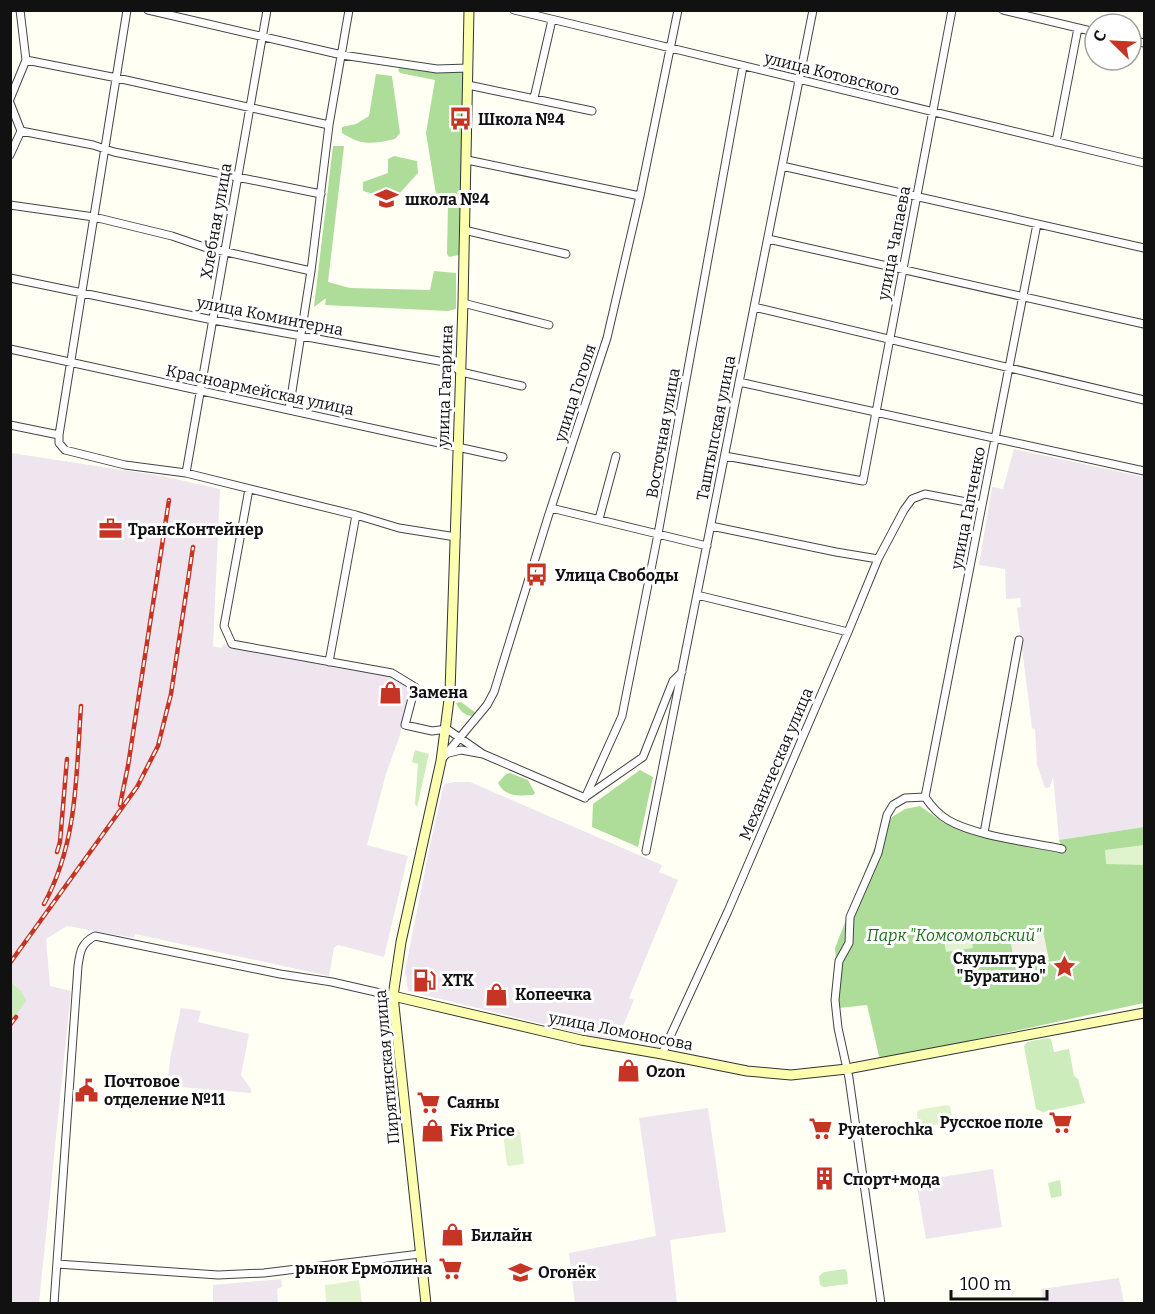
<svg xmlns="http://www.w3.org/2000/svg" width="1155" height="1314" font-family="Bitter,serif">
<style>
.industrial{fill:#efe5ee}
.green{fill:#cdecbb}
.forest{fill:#aedd9a}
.pitch{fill:#e0f3ce}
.plaza{fill:#f1efe1}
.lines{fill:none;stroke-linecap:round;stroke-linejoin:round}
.street-casing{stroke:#444;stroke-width:9}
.secondary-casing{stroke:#333;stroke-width:11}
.street{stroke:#fff;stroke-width:7}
.secondary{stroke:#fbffaf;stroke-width:9}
.rail-casing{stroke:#c63523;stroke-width:4.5}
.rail{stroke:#fff;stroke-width:2;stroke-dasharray:7;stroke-linecap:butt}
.labels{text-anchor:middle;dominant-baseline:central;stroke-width:6;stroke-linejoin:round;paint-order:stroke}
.street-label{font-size:16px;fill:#111;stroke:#fff}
.poi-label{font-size:16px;font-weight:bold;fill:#111;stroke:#fff;text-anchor:start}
.park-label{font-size:16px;font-style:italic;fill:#216c1d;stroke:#fff}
</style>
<rect width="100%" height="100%" fill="#fffff4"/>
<path class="industrial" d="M1014 449 1144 477V827L1059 840 1053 777 1050 787 1045 788 1037 765 1035 729 1032 728 1017 608 1021 607 1020 598 1006 599 1005 569 979 565 992 487 1003 489Z
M11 453 162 476 220 489 213 646 221 648 224 644 246 650 391 675 413 687 399 738 386 774 367 845 408 856 384 957 338 945 334 948 329 976 135 934 134 938 67 926 46 939 50 986 71 991 39 1303 11 1304Z
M454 782H470L662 865 659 872 678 880 629 998 634 1000 617 1040 583 1034 408 991 405 971 431 840 444 784Z
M181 1008 201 1011 198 1022 249 1034 241 1075 251 1089V1093L167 1086 171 1053Z
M708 1108 726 1232 670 1240 677 1303H575L569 1253 656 1236 639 1118Z
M993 1169 1002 1227 926 1239 916 1181Z
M1119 1278 1124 1303H1043L1041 1289Z
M281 1279 282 1287 277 1289 278 1303H213V1285Z"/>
<path class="green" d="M415 750 429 754 417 807 415 804 418 764 412 762Z
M11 982 22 992 26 1001 11 1022Z
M1047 1038 1051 1039 1054 1052 1069 1049 1074 1076 1078 1079 1085 1103 1043 1112 1036 1109 1024 1046 1027 1042Z
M1060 1180 1062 1196 1051 1198 1048 1183Z
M845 1269 847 1272 848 1284 824 1287 820 1285 819 1276 824 1272Z"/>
<path class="forest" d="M401 66 465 71 459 255 449 257 447 254 448 204 436 194 426 133 435 80 400 73 398 70Z
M376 74 392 76 400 133 395 139C373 144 362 146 342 133V127L356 124 369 116Z
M333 146H344L328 282 350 288 430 290 434 271 456 273V309L448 311 325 305 326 298 314 307Z
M394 156 417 161 418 173 399 194 377 195 363 191V182L388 173V159Z
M461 702 476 713 472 716C464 715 460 711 456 703Z
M640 770 653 777 638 847 592 827 593 804Z
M510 773 528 780 535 793 533 795C519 796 505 797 498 783L506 774Z
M920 806 944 823 985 837 1063 851 1059 840 1144 827V1003L880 1060 867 1005 839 1008 835 948 873 851 892 817 905 809Z"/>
<path class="pitch" d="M1144 845V865L1106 864 1105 850Z
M970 929 973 948 946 952 943 934Z
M947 1105 950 1106 952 1119 950 1122 921 1127C917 1123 916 1114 918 1110Z
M518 1130 520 1132 524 1163 523 1164 509 1166 507 1165 503 1134Z
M359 1280 362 1303H326L325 1284 327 1285Z"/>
<path class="plaza" d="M1042 926 1049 960 1015 967 1009 932Z"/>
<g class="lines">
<defs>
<path id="street" d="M127 10 59 435V443L65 450 125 465 186 473 356 515 399 528 456 537
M148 10 342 55 437 69 468 68
M514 10 1144 163
M1003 10 1095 32
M1131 40 1144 43
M26 60 117 78 329 125
M468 85 592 111
M534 98 552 20
M10 99 26 60 20 10
M10 103 21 131 10 155
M21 131 93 145 114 152 321 194
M1056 142 1078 28
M467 160 640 196
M782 166 1144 248
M10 205 94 217 172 236 204 247 311 271
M1037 224 925 797C931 806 938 814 948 820 975 836 1030 842 1062 849
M464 230 566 254
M768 239 1144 324
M10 278 213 320 450 363 461 372 522 386
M463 303 549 325
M754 307 1144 400
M10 349 503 457
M739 382 1144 471
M289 410 311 271 329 125 349 10
M10 425 59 435
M725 456 863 481 952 10
M186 473 267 10
M249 489 224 626 232 644 392 673 415 687 405 725 432 731 447 729 483 754
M551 508 707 546
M599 519 616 456
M711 526 836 552 878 559
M697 595 848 632
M329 662 356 515
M445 754 461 750 483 754 585 798
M442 759 487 705 494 692 548 517 607 338 640 196 678 10
M587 796 643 757 673 681 682 672
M585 798 622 716 658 534 743 66
M984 833 1019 640
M646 851 813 10
M662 1054 728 911 848 632 878 559 904 510 912 499 925 494 982 505
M57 1264 218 1275 264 1273 420 1254
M54 1304 78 966C80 952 81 943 95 936L280 974 332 982 393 996
M881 1304 849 1078 838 1028 835 1000 839 961 849 943 850 917 878 853 887 815 893 805 905 798 925 797"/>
<path id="secondary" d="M393 996 581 1040 662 1054 747 1071 791 1075 847 1069 1144 1013
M426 1304 393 996 401 942 441 761 450 692 463 303 469 10"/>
</defs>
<use href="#street" class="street-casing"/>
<use href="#secondary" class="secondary-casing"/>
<use href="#street" class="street"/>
<use href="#secondary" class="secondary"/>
<defs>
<path id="rail" d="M120 805 128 766 169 500
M57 852 60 842 67 759
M44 904C78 842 76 775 81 706
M10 963 137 787 158 746 171 694 193 547
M10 1025 16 1017"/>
</defs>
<use href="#rail" class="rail-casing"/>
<use href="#rail" class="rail"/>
</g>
<defs>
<symbol id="bus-bare" viewBox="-9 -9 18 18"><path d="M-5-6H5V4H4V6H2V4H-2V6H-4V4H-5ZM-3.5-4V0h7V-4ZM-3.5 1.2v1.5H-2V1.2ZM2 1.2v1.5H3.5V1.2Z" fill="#c63523" stroke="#fff" stroke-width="2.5" paint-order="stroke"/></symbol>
<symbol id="school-bare" viewBox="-9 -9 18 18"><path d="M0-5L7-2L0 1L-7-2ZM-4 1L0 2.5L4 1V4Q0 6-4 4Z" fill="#c63523" stroke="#fff" stroke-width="2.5" paint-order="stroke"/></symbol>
<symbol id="office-bare" viewBox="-9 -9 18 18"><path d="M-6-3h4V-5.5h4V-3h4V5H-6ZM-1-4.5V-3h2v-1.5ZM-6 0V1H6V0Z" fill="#c63523" stroke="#fff" stroke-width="2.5" paint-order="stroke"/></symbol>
<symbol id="shop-bare" viewBox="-9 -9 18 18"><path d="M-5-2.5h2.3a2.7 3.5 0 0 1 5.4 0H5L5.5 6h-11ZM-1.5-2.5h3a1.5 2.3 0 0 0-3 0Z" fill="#c63523" stroke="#fff" stroke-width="2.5" paint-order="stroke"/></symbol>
<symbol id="sight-bare" viewBox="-9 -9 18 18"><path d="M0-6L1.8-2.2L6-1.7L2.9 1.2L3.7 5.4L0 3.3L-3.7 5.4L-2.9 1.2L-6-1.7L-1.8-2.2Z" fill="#c63523" stroke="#fff" stroke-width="2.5" paint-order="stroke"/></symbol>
<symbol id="fuel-bare" viewBox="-9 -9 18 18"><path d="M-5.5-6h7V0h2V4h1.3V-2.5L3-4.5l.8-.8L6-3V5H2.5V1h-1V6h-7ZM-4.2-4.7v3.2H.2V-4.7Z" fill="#c63523" stroke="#fff" stroke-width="2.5" paint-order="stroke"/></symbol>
<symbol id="civic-bare" viewBox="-9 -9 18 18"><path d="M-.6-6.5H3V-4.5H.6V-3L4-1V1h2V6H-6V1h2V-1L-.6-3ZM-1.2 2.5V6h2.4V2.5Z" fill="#c63523" stroke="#fff" stroke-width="2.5" paint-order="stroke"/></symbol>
<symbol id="supermarket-bare" viewBox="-9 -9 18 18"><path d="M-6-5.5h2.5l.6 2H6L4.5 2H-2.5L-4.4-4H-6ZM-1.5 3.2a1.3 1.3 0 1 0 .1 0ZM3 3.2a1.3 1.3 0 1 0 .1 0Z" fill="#c63523" stroke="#fff" stroke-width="2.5" paint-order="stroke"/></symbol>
<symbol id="building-bare" viewBox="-9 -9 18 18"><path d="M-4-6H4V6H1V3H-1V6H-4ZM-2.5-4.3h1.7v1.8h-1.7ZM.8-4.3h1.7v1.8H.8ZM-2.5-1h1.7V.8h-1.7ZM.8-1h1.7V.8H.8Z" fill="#c63523" stroke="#fff" stroke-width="2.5" paint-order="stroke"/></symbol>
</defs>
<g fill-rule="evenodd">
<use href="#bus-bare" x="444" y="102" width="33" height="33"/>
<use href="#school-bare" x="370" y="182" width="33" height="33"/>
<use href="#office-bare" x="94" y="512" width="33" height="33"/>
<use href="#bus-bare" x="520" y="558" width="33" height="33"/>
<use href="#shop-bare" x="374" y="676" width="33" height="33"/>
<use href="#sight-bare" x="1048" y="950" width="33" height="33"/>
<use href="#fuel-bare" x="408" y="964" width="33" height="33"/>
<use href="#shop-bare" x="480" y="978" width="33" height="33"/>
<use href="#shop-bare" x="612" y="1054" width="33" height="33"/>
<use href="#civic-bare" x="70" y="1074" width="33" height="33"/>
<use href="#supermarket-bare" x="412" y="1086" width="33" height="33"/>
<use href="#supermarket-bare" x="1044" y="1106" width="33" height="33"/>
<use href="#supermarket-bare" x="804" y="1112" width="33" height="33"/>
<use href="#shop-bare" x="416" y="1114" width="33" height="33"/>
<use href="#building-bare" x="808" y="1162" width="33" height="33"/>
<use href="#shop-bare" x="436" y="1218" width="33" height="33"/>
<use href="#supermarket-bare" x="434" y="1252" width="33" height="33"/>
<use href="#school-bare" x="504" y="1256" width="33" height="33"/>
</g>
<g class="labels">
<g class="street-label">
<text transform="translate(832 74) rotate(14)">улица Котовского</text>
<text transform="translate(216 221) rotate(-80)">Хлебная улица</text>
<text transform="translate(894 243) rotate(-79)">улица Чапаева</text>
<text transform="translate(270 316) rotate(11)">улица Коминтерна</text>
<text transform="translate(445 386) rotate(-88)">улица Гагарина</text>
<text transform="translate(260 390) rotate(12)">Красноармейская улица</text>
<text transform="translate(575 393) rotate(-72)">улица Гоголя</text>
<text transform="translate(716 428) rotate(-79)">Таштыпская улица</text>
<text transform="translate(663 433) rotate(-80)">Восточная улица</text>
<text transform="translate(968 508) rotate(-79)">улица Гапченко</text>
<text transform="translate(776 764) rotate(-67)">Механическая улица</text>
<text transform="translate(621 1031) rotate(11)">улица Ломоносова</text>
<text transform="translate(387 1067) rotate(-95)">Пирятинская улица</text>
</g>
<g class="poi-label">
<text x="478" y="119">Школа №4</text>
<text x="405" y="199">школа №4</text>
<text x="128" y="529">ТрансКонтейнер</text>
<text x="555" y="575">Улица Свободы</text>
<text x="409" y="692">Замена</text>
<text x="1046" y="958" text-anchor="end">Скульптура<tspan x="1046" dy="18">"Буратино"</tspan></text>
<text x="442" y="980">ХТК</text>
<text x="515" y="994">Копеечка</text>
<text x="646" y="1071">Ozon</text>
<text x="104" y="1081">Почтовое<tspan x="104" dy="18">отделение №11</tspan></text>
<text x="447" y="1102">Саяны</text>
<text x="1043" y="1122" text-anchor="end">Русское поле</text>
<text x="838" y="1129">Pyaterochka</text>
<text x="450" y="1130">Fix Price</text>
<text x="843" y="1179">Спорт+мода</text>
<text x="471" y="1235">Билайн</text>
<text x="432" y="1268" text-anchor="end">рынок Ермолина</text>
<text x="538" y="1272">Огонёк</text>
</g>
<g class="park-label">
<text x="954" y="935">Парк "Комсомольский"</text>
</g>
</g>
<rect width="1155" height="1314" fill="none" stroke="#111111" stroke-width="24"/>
<g transform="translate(1113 42) rotate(294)"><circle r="28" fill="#ffffff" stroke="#a0a0a0" stroke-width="1.5"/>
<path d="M0-4.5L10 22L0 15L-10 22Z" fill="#c63523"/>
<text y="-9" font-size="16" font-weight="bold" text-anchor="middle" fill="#111111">С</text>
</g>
<path d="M951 1290v9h96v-9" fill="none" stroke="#111111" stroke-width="3"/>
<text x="960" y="1290" font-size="18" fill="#111111" stroke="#ffffff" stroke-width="4.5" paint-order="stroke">100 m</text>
</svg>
